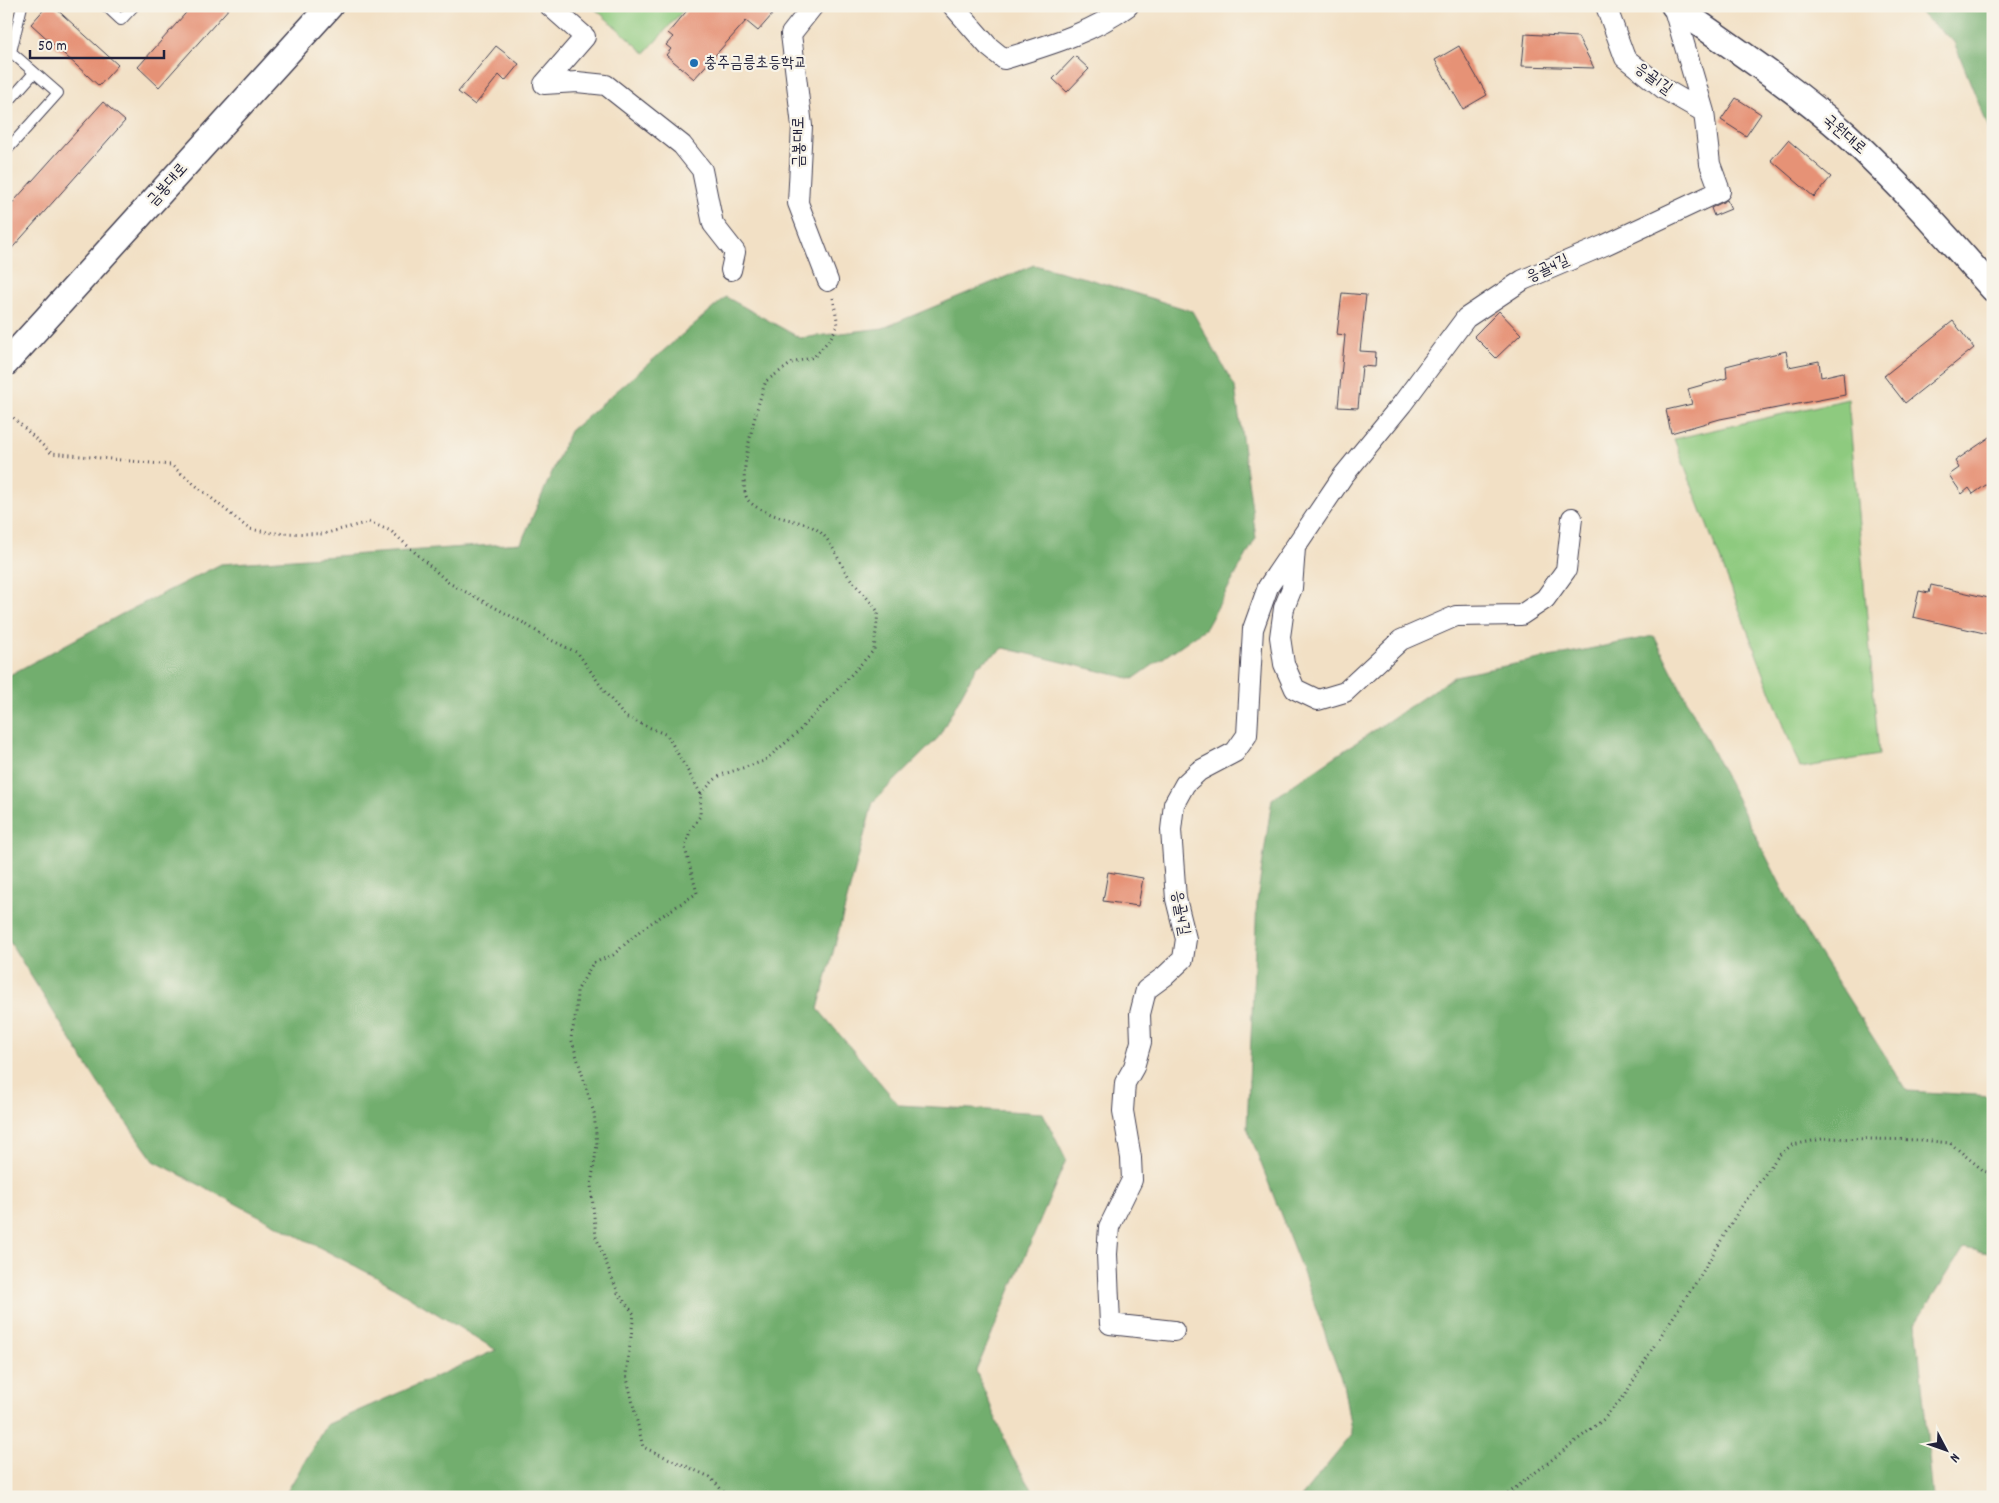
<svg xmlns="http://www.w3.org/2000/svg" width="1999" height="1503" font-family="Dekko,'Poor Story',sans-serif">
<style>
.green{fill:#8eca7f;stroke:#58765d}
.forest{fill:#72ae6e;stroke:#4a6854}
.building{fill:#e69276}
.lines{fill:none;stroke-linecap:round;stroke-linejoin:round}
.service-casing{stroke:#413e50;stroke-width:12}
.minor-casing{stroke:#413e50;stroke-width:22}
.tertiary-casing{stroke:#413e50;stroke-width:28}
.path{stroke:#413e50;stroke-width:3;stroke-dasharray:1 4;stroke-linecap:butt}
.service{stroke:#fff;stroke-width:10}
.minor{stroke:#fff;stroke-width:20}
.tertiary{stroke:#fff;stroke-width:25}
.poi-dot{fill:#1f6fb2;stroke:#f7f3e8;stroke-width:2}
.labels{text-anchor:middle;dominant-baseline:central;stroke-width:4.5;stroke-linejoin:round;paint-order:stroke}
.poi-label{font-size:16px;fill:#22223b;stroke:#f7f3e8;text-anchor:start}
.street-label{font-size:16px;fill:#22223b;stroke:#f7f3e8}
</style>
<rect width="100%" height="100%" fill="#f7f3e8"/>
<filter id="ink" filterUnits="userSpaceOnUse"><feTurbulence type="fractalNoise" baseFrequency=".02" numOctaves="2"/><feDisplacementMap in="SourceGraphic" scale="10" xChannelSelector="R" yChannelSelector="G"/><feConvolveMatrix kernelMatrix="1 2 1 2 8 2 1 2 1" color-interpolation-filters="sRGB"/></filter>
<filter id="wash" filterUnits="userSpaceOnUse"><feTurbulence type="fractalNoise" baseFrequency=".0096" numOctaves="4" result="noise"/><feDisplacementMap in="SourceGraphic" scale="20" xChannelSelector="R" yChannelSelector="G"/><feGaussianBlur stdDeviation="1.12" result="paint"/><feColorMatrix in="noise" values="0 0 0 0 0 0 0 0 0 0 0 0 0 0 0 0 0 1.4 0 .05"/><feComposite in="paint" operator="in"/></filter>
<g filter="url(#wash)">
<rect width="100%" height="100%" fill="#f2e0c5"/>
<path class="green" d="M592 6H687L645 53Z
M1848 399 1879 755 1800 768 1674 439Z"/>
<path class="forest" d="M1912 6H1993V139L1954 42Z
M1034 265 1089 279 1192 311 1235 387 1256 538 1206 628 1133 679 1004 648 977 666 938 738 873 802 818 1009 899 1105 1043 1113 1066 1160 976 1371 1012 1457 1037 1497H284L326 1425 496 1350 382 1280 154 1161 98 1083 6 936V677L122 614 221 564 521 543 570 431 726 297 800 338 883 328Z
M1654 636 1799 921 1907 1091 1993 1096V1254L1964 1248 1916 1323 1933 1497H1301L1352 1435 1343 1384 1304 1275 1247 1127 1257 901 1272 799 1455 676Z"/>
<g id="blocks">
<path class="building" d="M47 6H53L118 65 99 86 31 24Z
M192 6H231L159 87 138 67Z
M691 6H762L772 15 758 31 746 21 694 79 666 55 671 49 666 45 673 37 668 33Z
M1525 34 1578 37 1594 68 1522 66Z
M496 46 519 64 505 81 499 75 475 105 458 92Z
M1459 46 1487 95 1463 109 1435 60Z
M1075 56 1089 69 1067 92 1053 79Z
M1736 98 1761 114 1746 136 1721 120Z
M103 102 125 121 6 255V210Z
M1788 140 1831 177 1814 197 1771 160Z
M1727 200 1731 209 1714 216 1711 208Z
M1342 293 1366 295 1360 351 1376 352 1375 367 1362 366 1358 408 1338 407 1345 335 1337 334Z
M1499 311 1521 334 1496 358 1474 336Z
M1953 321 1974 348 1905 403 1884 376Z
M1786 351 1789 367 1819 361 1821 377 1843 372 1845 395 1720 419 1671 433 1666 410 1692 404 1688 389 1727 378 1726 366Z
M1993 435V480L1973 494 1969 488 1962 494 1949 475 1959 468 1955 461Z
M1931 585 1993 599V635L1913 617 1919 591 1929 593Z
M1108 872 1143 878 1138 906 1103 901Z"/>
</g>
</g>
<g filter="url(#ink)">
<use href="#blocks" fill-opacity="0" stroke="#413e50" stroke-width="1"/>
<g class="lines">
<defs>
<path id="service" d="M106 6 121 20 134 6
M6 57 11 52 22 6
M10 100 34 73
M6 151 58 93 11 52"/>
<path id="minor" d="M813 6 791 34 802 126 798 203 828 281
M953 6 988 46 1004 59C1046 46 1092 33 1128 6
M1606 6 1625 58 1664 89 1704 112
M544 84 577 82 606 85 682 145 702 170 713 224 735 252 731 270
M544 84 585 37 550 6
M1295 548 1292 588 1284 608 1280 637 1284 664 1295 689 1318 700 1345 692 1401 640 1456 616 1521 615 1545 599 1566 570 1572 518
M1174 1331 1110 1324 1107 1254 1109 1227 1132 1180 1131 1158 1123 1111 1125 1083 1134 1067 1141 1042 1140 1014 1146 990 1165 976 1183 959 1186 939 1176 899 1171 830 1174 804 1185 784 1199 771 1235 752 1247 735 1253 629 1268 587 1343 476 1402 404 1466 318 1523 280 1605 245 1720 191 1710 164 1704 112 1673 6"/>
<path id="tertiary" d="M1674 6C1732 47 1794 88 1847 135 1899 183 1946 236 1993 289
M6 363 330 6"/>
</defs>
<use href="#service" class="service-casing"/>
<use href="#minor" class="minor-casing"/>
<use href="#tertiary" class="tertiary-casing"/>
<path class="path" d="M6 411 51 453 171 465 249 529 273 533 323 534 369 522 391 531 449 583 522 622 549 639 578 653 605 692 625 717 667 735 701 794 700 816 690 831 685 848 697 893 642 929 613 955 593 963 577 991 576 1013 571 1038 594 1113 597 1145 591 1185 596 1237 618 1293 634 1314 626 1374 643 1447 710 1477 728 1497
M701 794 713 781 721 775 764 761 796 734 874 650 878 612C869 598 856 587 847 574 838 560 833 543 820 532 807 521 787 521 771 514 763 511 753 506 748 500 735 482 758 402 766 381L792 363 814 357 830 339 838 325 833 298
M1504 1497 1604 1419 1625 1395 1652 1349 1699 1278 1739 1210 1779 1155 1792 1145 1827 1138 1921 1140 1950 1143 1984 1171 1993 1174"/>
<use href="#service" class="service"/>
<use href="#minor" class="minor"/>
<use href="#tertiary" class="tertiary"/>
</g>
</g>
<circle class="poi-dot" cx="694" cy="63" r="5"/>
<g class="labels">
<g class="poi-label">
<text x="704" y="63">충주금릉초등학교</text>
</g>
<g class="street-label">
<text transform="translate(1653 79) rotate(36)">응골1길</text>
<text transform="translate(1844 135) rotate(41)">국원대로</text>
<text transform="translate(799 142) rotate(-90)">금봉대로</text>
<text transform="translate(168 185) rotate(-48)">금봉대로</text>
<text transform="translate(1548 269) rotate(-25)">응골4길</text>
<text transform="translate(1180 913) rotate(80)">응골4길</text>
</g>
</g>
<rect width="1999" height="1503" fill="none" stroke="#f7f3e8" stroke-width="25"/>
<g transform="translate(1946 1450) rotate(131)" stroke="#f7f3e8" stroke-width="4" paint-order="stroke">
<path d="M0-4L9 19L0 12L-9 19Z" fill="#22223b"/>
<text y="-8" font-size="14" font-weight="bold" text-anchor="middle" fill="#22223b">N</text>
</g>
<path d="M30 50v8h134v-8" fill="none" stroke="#22223b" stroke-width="2.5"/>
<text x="38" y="50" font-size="15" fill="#22223b" stroke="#f7f3e8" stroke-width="4" paint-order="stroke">50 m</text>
</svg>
